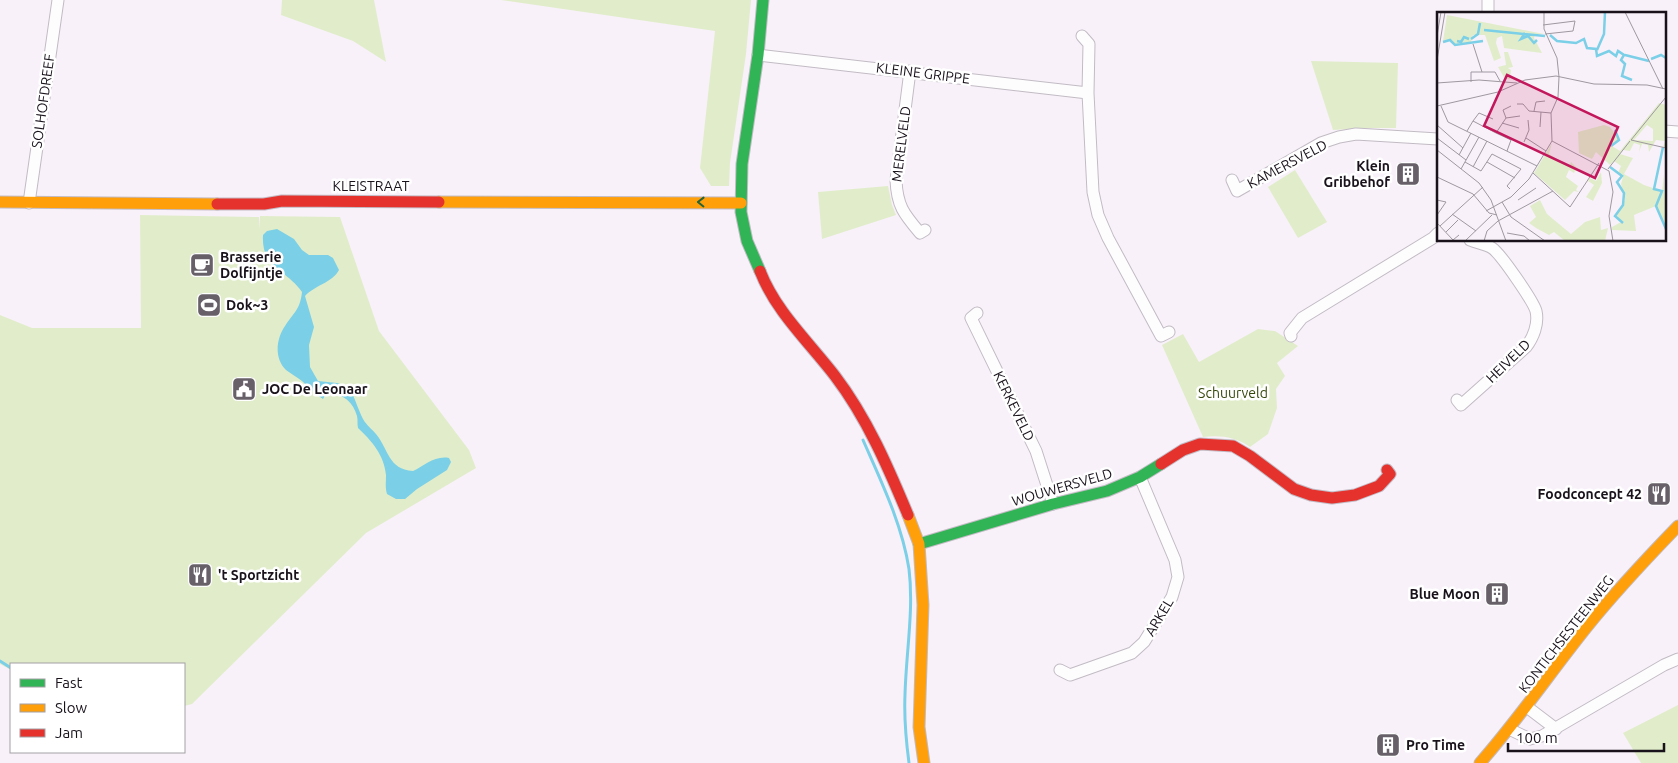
<svg xmlns="http://www.w3.org/2000/svg" width="1678" height="763" font-family="Ubuntu,sans-serif">
<style>
.green{fill:#e1edca}
.water{fill:#7bcfe7}
.lines{fill:none;stroke-linecap:round;stroke-linejoin:round}
.stream{stroke:#7bcfe7;stroke-width:3}
.street-casing{stroke:#c2bbc4;stroke-width:13}
.fast-casing{stroke:#c2bbc4;stroke-width:13}
.slow-casing{stroke:#c2bbc4;stroke-width:13}
.jam-casing{stroke:#c2bbc4;stroke-width:13}
.street{stroke:#fefdfe;stroke-width:11}
.fast{stroke:#30b455;stroke-width:11}
.slow{stroke:#ff9f0a;stroke-width:11}
.jam{stroke:#e5322d;stroke-width:11}
.oneway{stroke:#246338}
.labels{text-anchor:middle;dominant-baseline:central;stroke-width:5;stroke-linejoin:round;paint-order:stroke}
.street-label{font-size:14px;fill:#19121b;stroke:#fff}
.poi-label{font-size:14px;font-weight:bold;fill:#19121b;stroke:#fff;text-anchor:start}
.park-label{font-size:14px;fill:#34470a;stroke:#fff}
.inset-river{fill:none;stroke:#7bcfe7;stroke-width:2.5}
.inset-road{fill:none;stroke:#9f98a1;stroke-width:1}
.view{fill:#c2185b;fill-opacity:0.15;stroke:#c2185b;stroke-width:2.5}
.inset-edge{fill:none;stroke:#19121b;stroke-width:2.5}
</style>
<rect width="100%" height="100%" fill="#f8f1fa"/>
<path class="green" d="M282 0H374L386 62 353 41 281 15Z
M501 0H751L746 54 730 163 729 186H711L700 168 715 31Z
M1311 61 1398 63 1396 128H1365L1333 130Z
M1295 170 1327 222 1298 238 1268 187Z
M888 186 892 205 896 215 822 239 818 192Z
M140 215 259 217 260 229V216L340 217 379 331 469 450 476 468 366 533 192 704 184 706V664H11V670L0 664V315L32 328H141Z
M1258 329 1275 331 1298 346 1277 363 1285 376 1276 389 1277 408 1268 434 1250 447C1236 437 1220 435 1203 437L1162 345 1183 334 1199 362Z
M1678 705V763H1641L1623 733Z"/>
<path class="water" d="M277 229 294 239 302 250 309 255H328L333 258 339 270C332 283 315 285 305 296L314 327 309 345 310 367 318 381 337 383 349 387C355 398 358 409 363 419 367 426 372 429 376 434 389 450 388 469 413 471 424 466 435 455 449 458L451 462 447 470 417 489 405 499H396L387 494C385 487 386 482 386 475 384 455 372 441 358 428 357 424 358 420 357 416 353 401 341 392 326 394L323 399C315 394 309 387 302 381 297 377 291 374 286 370 274 358 276 339 285 326 294 312 300 310 302 292 286 269 261 268 263 235L267 231Z"/>
<g class="lines">
<path class="stream" d="M863 440C881 481 902 524 909 569 914 610 906 653 905 695 904 717 906 740 909 763
M0 661 11 668"/>
<defs>
<path id="street" d="M1488 0V14
M1082 36 1089 44 1088 93 1093 192 1098 215 1108 238 1161 336 1169 332
M758 55 1088 93
M910 71 896 180C897 206 904 214 920 233L925 230
M1664 131 1678 132
M1232 180 1237 191 1321 143 1339 137 1356 134 1438 139
M29 203 58 0
M977 313 971 318 1036 451 1053 504
M1291 336 1290 333 1302 318 1433 238 1438 233
M1457 400 1461 405 1526 347C1533 338 1539 324 1536 311 1533 301 1501 254 1492 248 1486 244 1477 243 1470 240
M1060 670 1070 675 1132 653 1144 642 1172 597 1178 577 1175 560 1140 477
M1527 707 1556 729
M1509 729 1530 739 1542 736 1664 665 1678 659"/>
<path id="fast" d="M760 271 747 241 741 212 742 164 758 55 763 0
M919 544 1053 504 1107 491 1140 477 1161 464"/>
<path id="slow" d="M0 202 217 204
M439 202 741 203
M908 515 919 544 923 605 919 727 924 763
M1480 763C1518 720 1550 673 1586 628 1615 592 1646 559 1678 526"/>
<path id="jam" d="M217 204H264L282 201 439 202
M760 271C776 312 809 342 835 376 867 418 888 467 908 515
M1161 464 1183 450 1200 444 1233 446 1250 456 1294 489 1311 495 1332 498 1355 495 1379 486 1390 474 1387 470"/>
</defs>
<use href="#street" class="street-casing"/>
<use href="#fast" class="fast-casing"/>
<use href="#slow" class="slow-casing"/>
<use href="#jam" class="jam-casing"/>
<use href="#street" class="street"/>
<use href="#fast" class="fast"/>
<use href="#slow" class="slow"/>
<use href="#jam" class="jam"/>
</g>
<defs><path id="oneway-chevron" d="M-2-3.5L2.5 0L-2 3.5" fill="none" stroke-width="1.6" stroke-linecap="round" stroke-linejoin="round" transform="scale(1.25)"/></defs>
<use class="oneway" href="#oneway-chevron" transform="translate(701 202) rotate(-179)"/>
<defs>
<symbol id="building-square" viewBox="-11 -11 22 22"><rect x="-9" y="-9" width="18" height="18" rx="4" fill="#676069" stroke="#fff"/><path d="M-4-6H4V6H1V3H-1V6H-4ZM-2.5-4.3h1.7v1.8h-1.7ZM.8-4.3h1.7v1.8H.8ZM-2.5-1h1.7V.8h-1.7ZM.8-1h1.7V.8H.8Z" fill="#fff"/></symbol>
<symbol id="cafe-square" viewBox="-11 -11 22 22"><rect x="-9" y="-9" width="18" height="18" rx="4" fill="#676069" stroke="#fff"/><path d="M-5.5-4.5H6V0H3Q3 3.5 0 3.5H-2.5Q-5.5 3.5-5.5 0ZM3-3.2v2h1.7v-2ZM-6 4.5H4V6H-6Z" fill="#fff"/></symbol>
<symbol id="stadium-square" viewBox="-11 -11 22 22"><rect x="-9" y="-9" width="18" height="18" rx="4" fill="#676069" stroke="#fff"/><path d="M0-5a6.5 5 0 1 0 0 10a6.5 5 0 1 0 0-10ZM-3.5-1.8h7v3.6h-7Z" fill="#fff"/></symbol>
<symbol id="civic-square" viewBox="-11 -11 22 22"><rect x="-9" y="-9" width="18" height="18" rx="4" fill="#676069" stroke="#fff"/><path d="M-.6-6.5H3V-4.5H.6V-3L4-1V1h2V6H-6V1h2V-1L-.6-3ZM-1.2 2.5V6h2.4V2.5Z" fill="#fff"/></symbol>
<symbol id="restaurant-square" viewBox="-11 -11 22 22"><rect x="-9" y="-9" width="18" height="18" rx="4" fill="#676069" stroke="#fff"/><path d="M-5-6h1v4h1v-4h1v4h1v-4h1v5L-1.5 .5V6h-2V.5L-5-1ZM5-6V6H3V1.5H1.5Q1.5-4 5-6Z" fill="#fff"/></symbol>
</defs>
<g fill-rule="evenodd">
<use href="#building-square" x="1394" y="160" width="28" height="28"/>
<use href="#cafe-square" x="188" y="251" width="28" height="28"/>
<use href="#stadium-square" x="195" y="291" width="28" height="28"/>
<use href="#civic-square" x="230" y="375" width="28" height="28"/>
<use href="#restaurant-square" x="1645" y="480" width="28" height="28"/>
<use href="#restaurant-square" x="186" y="561" width="28" height="28"/>
<use href="#building-square" x="1483" y="580" width="28" height="28"/>
<use href="#building-square" x="1374" y="731" width="28" height="28"/>
</g>
<g class="labels">
<g class="street-label">
<text transform="translate(923 73) rotate(7)">KLEINE GRIPPE</text>
<text transform="translate(43 101) rotate(-82)">SOLHOFDREEF</text>
<text transform="translate(901 144) rotate(-83)">MERELVELD</text>
<text transform="translate(1287 164) rotate(-28)">KAMERSVELD</text>
<text x="371" y="186">KLEISTRAAT</text>
<text transform="translate(1508 361) rotate(-44)">HEIVELD</text>
<text transform="translate(1014 406) rotate(64)">KERKEVELD</text>
<text transform="translate(1062 487) rotate(-16)">WOUWERSVELD</text>
<text transform="translate(1159 617) rotate(-59)">ARKEL</text>
<text transform="translate(1566 634) rotate(-52)">KONTICHSESTEENWEG</text>
</g>
<g class="poi-label">
<text x="1390" y="166" text-anchor="end">Klein<tspan x="1390" dy="16">Gribbehof</tspan></text>
<text x="220" y="257">Brasserie<tspan x="220" dy="16">Dolfijntje</tspan></text>
<text x="226" y="305">Dok~3</text>
<text x="262" y="389">JOC De Leonaar</text>
<text x="1642" y="494" text-anchor="end">Foodconcept 42</text>
<text x="218" y="575">'t Sportzicht</text>
<text x="1480" y="594" text-anchor="end">Blue Moon</text>
<text x="1406" y="745">Pro Time</text>
</g>
<g class="park-label">
<text x="1233" y="393">Schuurveld</text>
</g>
</g>
<g transform="translate(1437 12)">
<rect width="229" height="229" fill="#f8f1fa"/>
<path d="M10 3 107 22H98L97 26 105 41 67 36 65 24 60 26 59 31 64 46 57 49 48 23H36L34 30 18 32 15 28 6 29ZM67 40H71L76 55 71 56 74 58 73 67H68L61 55 69 53ZM222 91 229 93V135H226L228 129 219 128 212 140 211 133 205 132 202 140 203 133 197 131 193 139 186 138 183 142 196 146 187 162 207 173 225 179 227 162 229 217 219 194 197 203 199 219 175 218V215L184 210 179 202 188 188 184 172 186 165 181 161 184 154 177 149 173 153 159 140 155 147 142 141 141 120 167 113 173 115 183 128 175 134 183 139ZM210 113 216 117V129L197 128ZM115 131 112 142 132 155 134 150 140 156 137 161 132 158 129 165 141 174 139 178 142 180 137 179 128 188 97 161ZM164 160 165 171 156 189 149 185 157 173 151 169 153 166 159 169ZM103 188 110 202 134 222 148 210 163 205 164 218 171 216 168 229H128L117 220 112 223 99 216 92 211 99 205 93 194Z" fill="#e1edca" fill-rule="evenodd"/>
<path class="inset-river" d="M47 18 108 24M88 21 84 27 91 24 97 31 100 28M113 23 120 29 139 31 147 27 150 36 159 37 160 44 172 39 179 44 181 39 187 43 184 48 188 52 185 64 195 68M34 27 41 22 43 11M20 29 24 30 27 25 32 27M6 30 13 28 18 33 46 29M160 38 167 22 168 0M188 43 212 49M214 47 224 43 229 46M174 134 182 128 178 118M226 135 217 177 225 179 219 194 229 217M173 155 185 164 180 170 187 181 186 193 178 204 186 211"/>
<path class="inset-road" d="M188 0 226 77M106 13 138 9 136 19 108 22M0 24 4 0M36 32 45 60M0 48 8 0M34 70V60H58L63 69M0 71 42 68 80 71M80 92H86L92 99 114 101M0 94 61 80 88 68 119 64 157 72 210 73 229 77M4 94 11 110 100 154M97 99 99 90 108 89M69 106 66 98 74 94M36 109 42 101 56 107M65 111 82 116M0 113 26 136M103 115 104 100M30 119 36 109 59 121 74 128 70 139M59 121 69 106 83 104M0 126 29 148M89 126 109 139M194 128 229 85M194 128 229 136M115 129 172 159 176 180 172 204 176 229M87 130 92 118 91 108M0 138 42 171 54 188 69 229M22 143 34 121M28 150 44 159 55 142 84 157 70 174 73 177M50 150 78 166M36 155 50 129M24 157 42 125M171 157 193 129M96 161 133 195 162 151M0 165 36 182 52 201 60 203M0 188 9 190 0 203M81 188 99 176M65 190 74 205 108 229M49 199 74 185 92 167 115 129 114 101 121 85 122 65 120 46 107 17V0M15 202 39 219M0 211 16 228 22 223M3 214 46 175M9 220 21 208M70 221 87 224 93 229M28 229 55 203M47 229 50 219 61 209 116 179"/>
<path class="view" d="M70 63 181 115 158 166 47 114Z"/>
<rect width="229" height="229" class="inset-edge"/>
</g>
<rect x="10" y="663" width="175" height="90" fill="#ffffff" stroke="#a3a0a4"/>
<rect x="20" y="679" width="25" height="8" fill="#30b455" stroke="#a3a0a4"/>
<text x="55" y="688" font-size="15" fill="#19121b">Fast</text>
<rect x="20" y="704" width="25" height="8" fill="#ff9f0a" stroke="#a3a0a4"/>
<text x="55" y="713" font-size="15" fill="#19121b">Slow</text>
<rect x="20" y="729" width="25" height="8" fill="#e5322d" stroke="#a3a0a4"/>
<text x="55" y="738" font-size="15" fill="#19121b">Jam</text>
<path d="M1508 743v8h156v-8" fill="none" stroke="#19121b" stroke-width="2.5"/>
<text x="1516" y="743" font-size="15" fill="#19121b" stroke="#ffffff" stroke-width="4" paint-order="stroke">100 m</text>
</svg>
